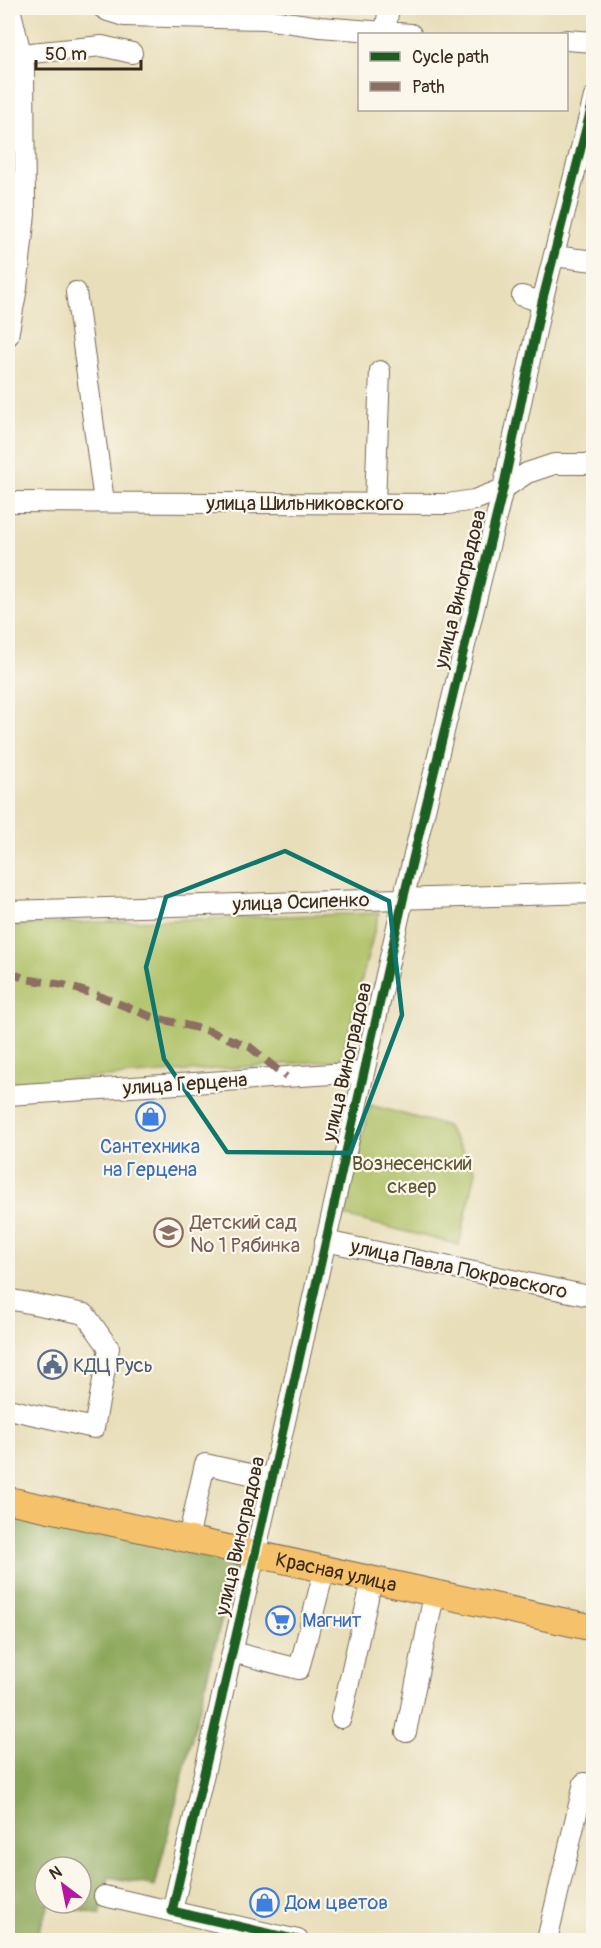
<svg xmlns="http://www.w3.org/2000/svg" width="601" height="1948" font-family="Pangolin,sans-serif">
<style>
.green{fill:#adbf63;stroke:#747440;stroke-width:1.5}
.forest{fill:#8aa659;stroke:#62683c;stroke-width:1.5;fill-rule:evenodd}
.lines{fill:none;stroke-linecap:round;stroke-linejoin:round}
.minor-casing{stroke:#786955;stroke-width:22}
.major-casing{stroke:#786955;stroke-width:28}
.minor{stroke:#fff;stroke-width:20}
.major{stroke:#f5c16b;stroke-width:26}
.quiet{stroke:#8d6e63;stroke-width:8;stroke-dasharray:15 8;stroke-linecap:butt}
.cycleway-casing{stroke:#fbf7ec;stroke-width:13}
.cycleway{stroke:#1b5e20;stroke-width:9}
.marked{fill:none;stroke:#0f766e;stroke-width:4.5;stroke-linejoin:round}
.labels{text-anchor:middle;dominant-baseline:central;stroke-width:4.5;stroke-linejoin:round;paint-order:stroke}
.street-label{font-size:20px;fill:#3b2a1e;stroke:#fbf7ec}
.shop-label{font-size:20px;fill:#366cbe;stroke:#fbf7ec;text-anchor:start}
.park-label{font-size:20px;fill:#5d5733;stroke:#fbf7ec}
.education-label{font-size:20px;fill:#785e54;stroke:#fbf7ec;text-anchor:start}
.service-label{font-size:20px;fill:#4e5e75;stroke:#fbf7ec;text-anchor:start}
</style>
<rect width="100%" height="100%" fill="#fbf7ec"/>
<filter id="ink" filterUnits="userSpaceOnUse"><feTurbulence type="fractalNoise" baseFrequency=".0167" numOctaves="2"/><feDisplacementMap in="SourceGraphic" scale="12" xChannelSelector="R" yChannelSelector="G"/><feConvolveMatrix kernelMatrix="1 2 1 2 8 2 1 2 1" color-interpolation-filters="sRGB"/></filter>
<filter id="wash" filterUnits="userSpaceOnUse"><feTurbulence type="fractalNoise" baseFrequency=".008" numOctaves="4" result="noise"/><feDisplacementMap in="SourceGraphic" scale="24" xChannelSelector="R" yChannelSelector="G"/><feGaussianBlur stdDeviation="1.35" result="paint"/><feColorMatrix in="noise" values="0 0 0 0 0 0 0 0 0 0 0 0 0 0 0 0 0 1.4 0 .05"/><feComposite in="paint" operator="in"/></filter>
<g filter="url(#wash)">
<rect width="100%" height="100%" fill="#e8deba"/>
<path class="green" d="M379 913 341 1060 8 1084V925Z
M370 1105 446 1126 476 1171 459 1245 344 1216Z"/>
<path class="forest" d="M8 1512 236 1562 155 1886 109 1877 100 1915 50 1903 35 1940H8ZM45 1867H81V1903H45Z"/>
</g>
<g filter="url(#ink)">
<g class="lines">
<defs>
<path id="minor" d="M103 8 108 11 124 16 265 19 320 27 411 34
M385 32 389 8
M566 40 594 42
M21 54 102 46 132 53
M554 256 594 261
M76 292 104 502
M522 296 542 302
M8 336 17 288 25 214 24 66 10 8
M8 502 448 504 474 500 503 489 527 473 554 464H594
M375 503 380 371
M8 911 594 893
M8 1095 363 1072
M325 1241 594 1297
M8 1299 85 1314 109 1348 94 1428 8 1409
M188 1539 205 1464 272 1479
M232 1652 299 1669 324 1571
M341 1718 372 1580
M406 1732 434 1595
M104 1896 298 1940
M172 1911 255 1554 403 900 503 489 542 302 594 97
M547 1940 584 1783"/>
<g id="major">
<path id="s1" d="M8 1500 594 1628"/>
</g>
</defs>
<use href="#minor" class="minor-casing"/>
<use href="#major" class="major-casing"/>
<use href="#minor" class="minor"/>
<use href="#major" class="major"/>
<path class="quiet" d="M8 971 25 979 64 985 102 997 152 1017 209 1031 250 1047 286 1077"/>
<defs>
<path id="cycleway" d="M298 1940 172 1911 255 1554 403 900 503 489 542 302 594 97"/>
</defs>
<use href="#cycleway" class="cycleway-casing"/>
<use href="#cycleway" class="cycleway"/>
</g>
</g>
<path class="marked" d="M285 851 389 901 402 1015 350 1153 227 1152 164 1059 146 967 166 897Z"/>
<defs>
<symbol id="shop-ring" viewBox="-11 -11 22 22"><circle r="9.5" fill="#fbf7ec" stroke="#3f7fe0" stroke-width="1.5"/><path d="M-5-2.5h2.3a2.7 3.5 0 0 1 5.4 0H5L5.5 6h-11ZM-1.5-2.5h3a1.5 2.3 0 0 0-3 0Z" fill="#3f7fe0"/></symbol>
<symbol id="school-ring" viewBox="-11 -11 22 22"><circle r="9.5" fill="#fbf7ec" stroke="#8d6e63" stroke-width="1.5"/><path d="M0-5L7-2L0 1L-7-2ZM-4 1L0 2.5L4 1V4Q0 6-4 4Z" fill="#8d6e63"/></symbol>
<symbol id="civic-ring" viewBox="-11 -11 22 22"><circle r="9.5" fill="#fbf7ec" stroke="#5c6f8a" stroke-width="1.5"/><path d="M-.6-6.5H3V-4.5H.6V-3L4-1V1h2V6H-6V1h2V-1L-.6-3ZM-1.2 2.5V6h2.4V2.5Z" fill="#5c6f8a"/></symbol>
<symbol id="supermarket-ring" viewBox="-11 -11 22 22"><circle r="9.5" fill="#fbf7ec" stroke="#3f7fe0" stroke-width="1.5"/><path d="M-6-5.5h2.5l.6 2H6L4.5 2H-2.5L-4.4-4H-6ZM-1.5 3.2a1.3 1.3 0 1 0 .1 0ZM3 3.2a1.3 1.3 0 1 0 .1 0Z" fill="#3f7fe0"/></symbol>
</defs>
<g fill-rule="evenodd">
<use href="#shop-ring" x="134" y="1100" width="33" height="33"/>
<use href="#school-ring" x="152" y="1216" width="33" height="33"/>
<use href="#civic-ring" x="36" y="1348" width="33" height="33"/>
<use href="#supermarket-ring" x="264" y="1604" width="33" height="33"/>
<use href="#shop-ring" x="248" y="1886" width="33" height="33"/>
</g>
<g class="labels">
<g class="street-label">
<text x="305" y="503">улица Шильниковского</text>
<text transform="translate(460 589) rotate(-76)">улица Виноградова</text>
<text transform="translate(301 902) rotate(-2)">улица Осипенко</text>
<text transform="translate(347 1062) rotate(-77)">улица Виноградова</text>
<text transform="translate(185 1084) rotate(-4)">улица Герцена</text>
<text transform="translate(459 1269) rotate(12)">улица Павла Покровского</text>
<text transform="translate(240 1536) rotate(-77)">улица Виноградова</text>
<text stroke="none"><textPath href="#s1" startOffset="336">Красная улица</textPath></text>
</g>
<g class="shop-label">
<text x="150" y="1146" text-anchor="middle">Сантехника<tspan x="150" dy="23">на Герцена</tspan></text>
<text x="302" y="1620">Магнит</text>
<text x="285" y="1902">Дом цветов</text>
</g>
<g class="park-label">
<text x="412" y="1163">Вознесенский<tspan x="412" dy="23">сквер</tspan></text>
</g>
<g class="education-label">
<text x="190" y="1222">Детский сад<tspan x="190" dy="23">№ 1 Рябинка</tspan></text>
</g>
<g class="service-label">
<text x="73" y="1365">КДЦ Русь</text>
</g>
</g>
<rect width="601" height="1948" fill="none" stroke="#fbf7ec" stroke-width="30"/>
<rect x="358" y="33" width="210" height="78" fill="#fbf7ec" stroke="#aea59a" stroke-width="1.5"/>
<rect x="370" y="52" width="30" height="9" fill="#1b5e20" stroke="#aea59a" stroke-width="1.5"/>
<text x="412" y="63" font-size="18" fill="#3b2a1e">Cycle path</text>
<rect x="370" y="82" width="30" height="9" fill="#8d6e63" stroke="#aea59a" stroke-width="1.5"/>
<text x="412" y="93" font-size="18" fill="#3b2a1e">Path</text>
<g transform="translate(63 1885) rotate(328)"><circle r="28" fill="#fbf7ec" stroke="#aea59a" stroke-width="1.5"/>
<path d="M0-4.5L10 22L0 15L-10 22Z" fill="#b5179e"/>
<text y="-9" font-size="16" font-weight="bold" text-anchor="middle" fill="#3b2a1e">N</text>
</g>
<path d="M36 60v9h105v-9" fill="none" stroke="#3b2a1e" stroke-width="3"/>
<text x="45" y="60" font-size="18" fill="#3b2a1e" stroke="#fbf7ec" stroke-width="4.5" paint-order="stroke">50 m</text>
</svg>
